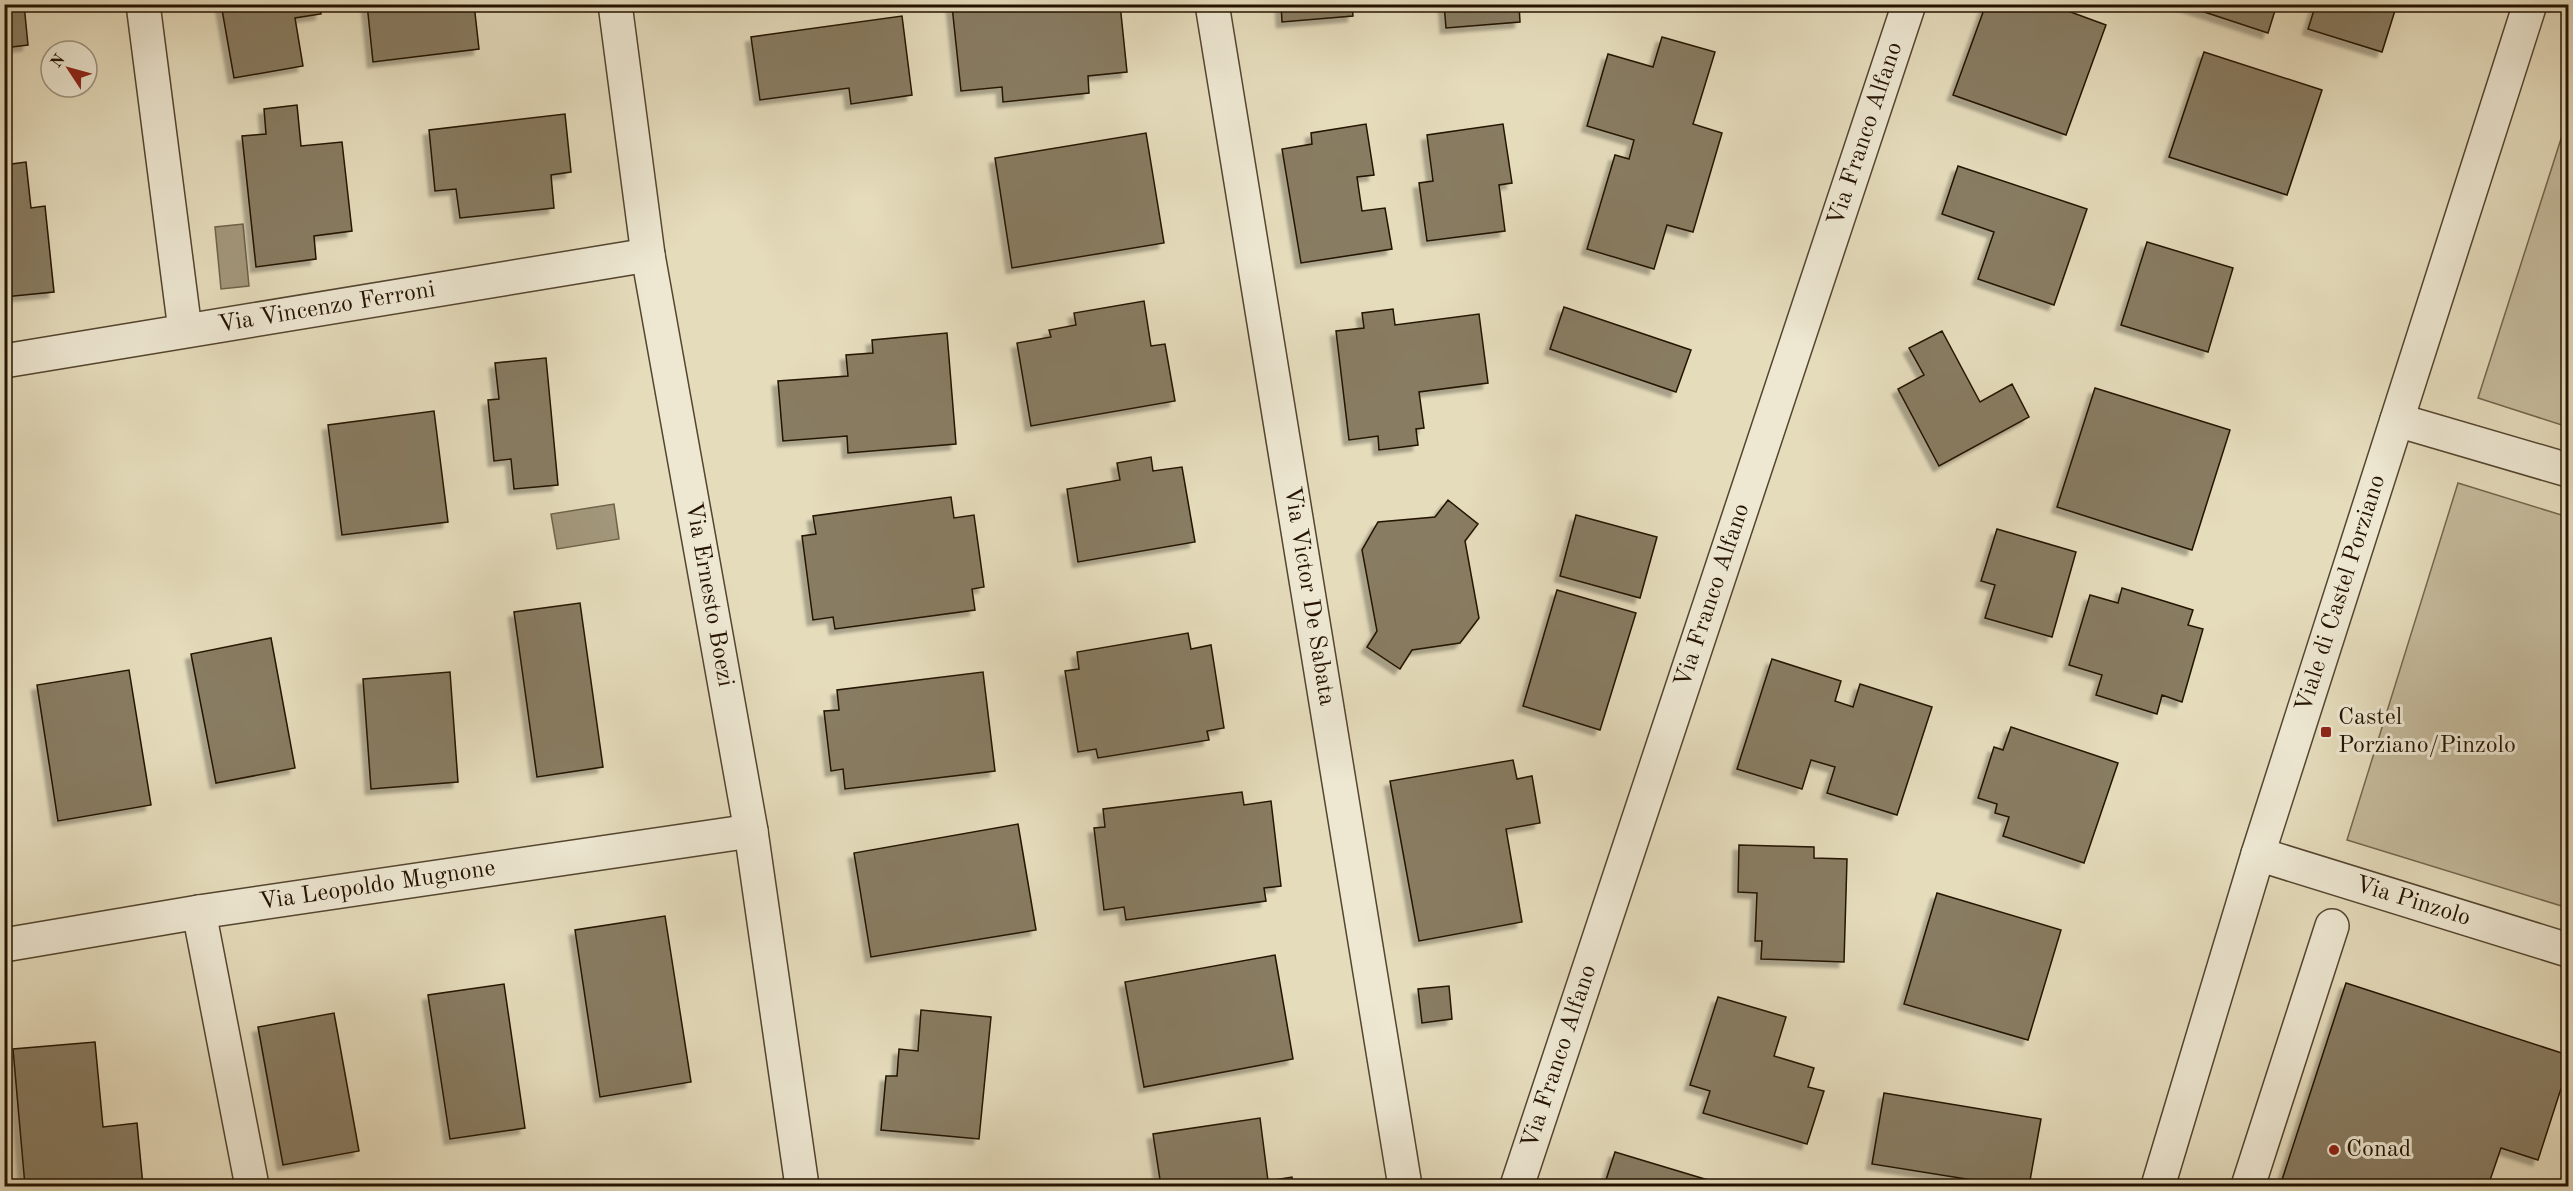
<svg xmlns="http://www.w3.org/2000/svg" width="2573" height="1191" font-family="'Old Standard TT',serif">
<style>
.green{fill:#c4ba9c;stroke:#74664e;stroke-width:1.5}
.water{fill:#a3987c;stroke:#70634a;stroke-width:1.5}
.building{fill:#887c62;stroke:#241300;stroke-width:1.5;filter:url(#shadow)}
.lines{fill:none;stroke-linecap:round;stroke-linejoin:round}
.minor-casing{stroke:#54452f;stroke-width:36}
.minor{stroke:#eee8d3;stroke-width:33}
.poi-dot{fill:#8f2418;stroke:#eee8d3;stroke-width:2}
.labels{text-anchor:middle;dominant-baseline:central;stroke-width:6;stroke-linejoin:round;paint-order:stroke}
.street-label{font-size:24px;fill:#241300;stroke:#eee8d3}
.poi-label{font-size:24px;fill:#241300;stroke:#eee8d3;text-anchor:start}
</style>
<defs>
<filter id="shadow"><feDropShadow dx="-5.5" dy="5.5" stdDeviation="1.5" flood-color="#0004"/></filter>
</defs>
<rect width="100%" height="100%" fill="#e5dcbc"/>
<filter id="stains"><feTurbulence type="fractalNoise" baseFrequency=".00333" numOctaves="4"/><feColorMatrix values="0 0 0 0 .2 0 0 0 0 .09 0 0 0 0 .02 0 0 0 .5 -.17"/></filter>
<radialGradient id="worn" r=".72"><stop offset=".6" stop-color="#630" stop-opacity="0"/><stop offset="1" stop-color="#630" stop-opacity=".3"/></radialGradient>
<path class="green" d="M2568 117V427L2478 398Z
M2458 483 2568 517V908L2347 840Z"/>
<path class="water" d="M243 224 249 286 221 289 215 227Z
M614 504 619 539 557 549 551 514Z"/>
<path class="building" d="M4 4H24L28 45 4 48Z
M221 4H319L321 14 295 18 303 66 234 78Z
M367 4H474L479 49 373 62Z
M967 4H1120L1127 72 1088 76 1089 93 1003 102 1002 87 961 91 952 6Z
M1281 4H1352L1353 16 1282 22Z
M1444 4H1519L1520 22 1446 28Z
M1986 4H2049L2106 25 2066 135 1953 95Z
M2180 4H2277L2268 33Z
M2316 4H2397L2382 52 2308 29Z
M902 16 912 95 851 104 849 88 760 100 751 37Z
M1662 37 1715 52 1693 124 1722 133 1693 232 1667 225 1654 269 1587 249 1615 155 1629 159 1634 140 1587 126 1608 54 1653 67Z
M2204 52 2322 90 2287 195 2169 157Z
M297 105 301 146 342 142 352 231 314 236 316 259 256 267 242 136 266 134 264 109Z
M565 114 571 172 551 175 554 208 460 218 456 189 435 191 429 130Z
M1366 124 1374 175 1357 177 1362 211 1385 208 1392 249 1301 263 1282 149 1312 144 1311 133Z
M1503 124 1512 183 1499 185 1505 231 1427 241 1419 183 1433 181 1427 135Z
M1146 133 1164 243 1012 268 995 158Z
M26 162 31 208 45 206 54 292 4 297V165Z
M1958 166 2087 209 2054 305 1978 279 1994 232 1942 214Z
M2147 242 2233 268 2208 352 2121 325Z
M1144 301 1151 346 1165 344 1175 401 1031 426 1017 343 1051 337 1049 330 1076 325 1074 313Z
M1564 307 1691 350 1676 392 1550 349Z
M1393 309 1395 325 1479 314 1488 383 1419 392 1424 428 1416 429 1418 445 1379 450 1378 436 1349 440 1336 331 1364 328 1362 313Z
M1942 331 1980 402 2012 384 2029 417 1939 466 1898 389 1924 375 1909 348Z
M947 333 956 444 848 453 847 436 783 441 778 381 848 376 846 355 873 353 872 340Z
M546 358 558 485 514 489 511 459 494 461 488 400 499 399 495 363Z
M2095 388 2230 430 2192 550 2057 507Z
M434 411 448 522 342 535 328 425Z
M1151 457 1153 471 1182 467 1195 542 1078 562 1067 489 1120 480 1117 463Z
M951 497 954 518 974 515 984 587 972 589 975 610 835 629 833 617 813 620 802 536 816 534 813 516Z
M1448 500 1478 524 1465 541 1479 618 1460 643 1412 650 1400 669 1367 647 1377 631 1362 550 1378 522 1435 517Z
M1576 515 1657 537 1640 598 1560 576Z
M1997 529 2076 552 2052 637 1985 618 1995 585 1981 581Z
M2122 588 2193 610 2188 625 2203 629 2182 702 2162 695 2157 714 2096 695 2102 675 2069 665 2090 595 2118 603Z
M1557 590 1636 613 1600 730 1523 706Z
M580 603 603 767 537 777 514 612Z
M1188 633 1191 649 1211 645 1224 728 1207 731 1209 740 1098 758 1096 749 1078 752 1065 671 1079 669 1077 652Z
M271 638 295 768 216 783 191 654Z
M1772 659 1841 681 1835 701 1853 707 1860 684 1932 707 1897 815 1827 793 1835 767 1811 760 1802 789 1737 769Z
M129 670 151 805 58 821 37 685Z
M450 672 458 782 371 789 363 679Z
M983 672 995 771 845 789 843 769 831 771 824 711 839 710 837 690Z
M2011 727 2118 763 2084 863 2003 836 2009 817 1995 813 1997 804 1978 798 1994 747 2003 750Z
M1513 760 1517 779 1532 776 1540 823 1506 829 1522 922 1419 941 1390 781Z
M1242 792 1244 805 1271 801 1281 886 1264 888 1266 901 1126 920 1124 907 1104 910 1094 828 1105 827 1103 809Z
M1018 824 1036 930 871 957 854 853Z
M1739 845 1814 847V858L1847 859 1844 962 1761 959 1762 941H1755L1757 893 1738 892Z
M1937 893 2061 930 2028 1040 1904 1004Z
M665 916 691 1082 600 1097 575 930Z
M1275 955 1293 1059 1144 1087 1125 982Z
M2346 983 2568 1055V1067L2538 1160 2501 1148 2488 1186H2280Z
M504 984 525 1128 450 1139 428 995Z
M1449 986 1452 1019 1422 1023 1418 989Z
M1718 997 1786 1017 1774 1056 1814 1068 1808 1087 1824 1091 1807 1144 1703 1113 1710 1091 1690 1085Z
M921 1010 991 1017 979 1139 881 1130 886 1076H897L899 1049 918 1051Z
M334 1013 359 1151 283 1165 258 1027Z
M95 1042 103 1127 137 1123 143 1186H25L13 1049Z
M1884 1093 2041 1119 2029 1186H2010L1872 1164Z
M1260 1118 1268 1181 1292 1177 1293 1186H1161L1153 1134Z
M1615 1152 1728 1186H1604Z"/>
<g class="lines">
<defs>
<g id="minor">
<path d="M143 4 185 330"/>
<path id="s1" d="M615 4 648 255 751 831 802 1186"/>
<path id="s2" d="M1212 4 1405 1186"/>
<path id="s3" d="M4 361 648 255"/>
<path d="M2397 420 2568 470"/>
<path id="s4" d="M2258 854 2568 950"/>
<path d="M199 912 252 1186"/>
<path id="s5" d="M4 945 199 912 751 831"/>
<path id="s6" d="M1517 1186 1909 4"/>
<path id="s7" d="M2158 1186 2258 854 2530 4"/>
<path d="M2248 1186 2332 926"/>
</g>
</defs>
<use href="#minor" class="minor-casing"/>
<use href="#minor" class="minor"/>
</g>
<g class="poi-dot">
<rect x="2320" y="726" width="12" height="12" rx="3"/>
<circle cx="2334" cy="1150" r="6"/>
</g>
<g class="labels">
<g class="street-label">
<text stroke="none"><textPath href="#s6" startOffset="1108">Via Franco Alfano</textPath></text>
<text stroke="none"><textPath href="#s3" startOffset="327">Via Vincenzo Ferroni</textPath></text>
<text stroke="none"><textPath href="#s7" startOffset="620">Viale di Castel Porziano</textPath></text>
<text stroke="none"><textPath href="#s1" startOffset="598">Via Ernesto Boezi</textPath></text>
<text stroke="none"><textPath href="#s2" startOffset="600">Via Victor De Sabata</textPath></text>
<text stroke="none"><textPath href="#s6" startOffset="622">Via Franco Alfano</textPath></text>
<text stroke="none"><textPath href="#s5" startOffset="378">Via Leopoldo Mugnone</textPath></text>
<text stroke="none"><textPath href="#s4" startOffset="162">Via Pinzolo</textPath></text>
<text stroke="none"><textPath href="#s6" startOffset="136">Via Franco Alfano</textPath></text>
</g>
<g class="poi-label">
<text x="2338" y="718">Castel<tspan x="2338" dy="28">Porziano/Pinzolo</tspan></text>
<text x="2346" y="1150">Conad</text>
</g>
</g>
<rect width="2573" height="1191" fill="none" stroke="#e5dcbc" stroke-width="24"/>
<rect x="6" y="6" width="2561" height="1179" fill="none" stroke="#241300" stroke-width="3"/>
<rect x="12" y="12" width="2549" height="1167" fill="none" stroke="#241300" stroke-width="1.5"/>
<g transform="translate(69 69) rotate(306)"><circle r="28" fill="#eee8d3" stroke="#9d937f" stroke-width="1.5"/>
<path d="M0-4.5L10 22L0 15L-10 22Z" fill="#8f2418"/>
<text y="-9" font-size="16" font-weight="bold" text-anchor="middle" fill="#241300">N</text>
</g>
<rect width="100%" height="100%" filter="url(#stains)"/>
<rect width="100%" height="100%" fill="url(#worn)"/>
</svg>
